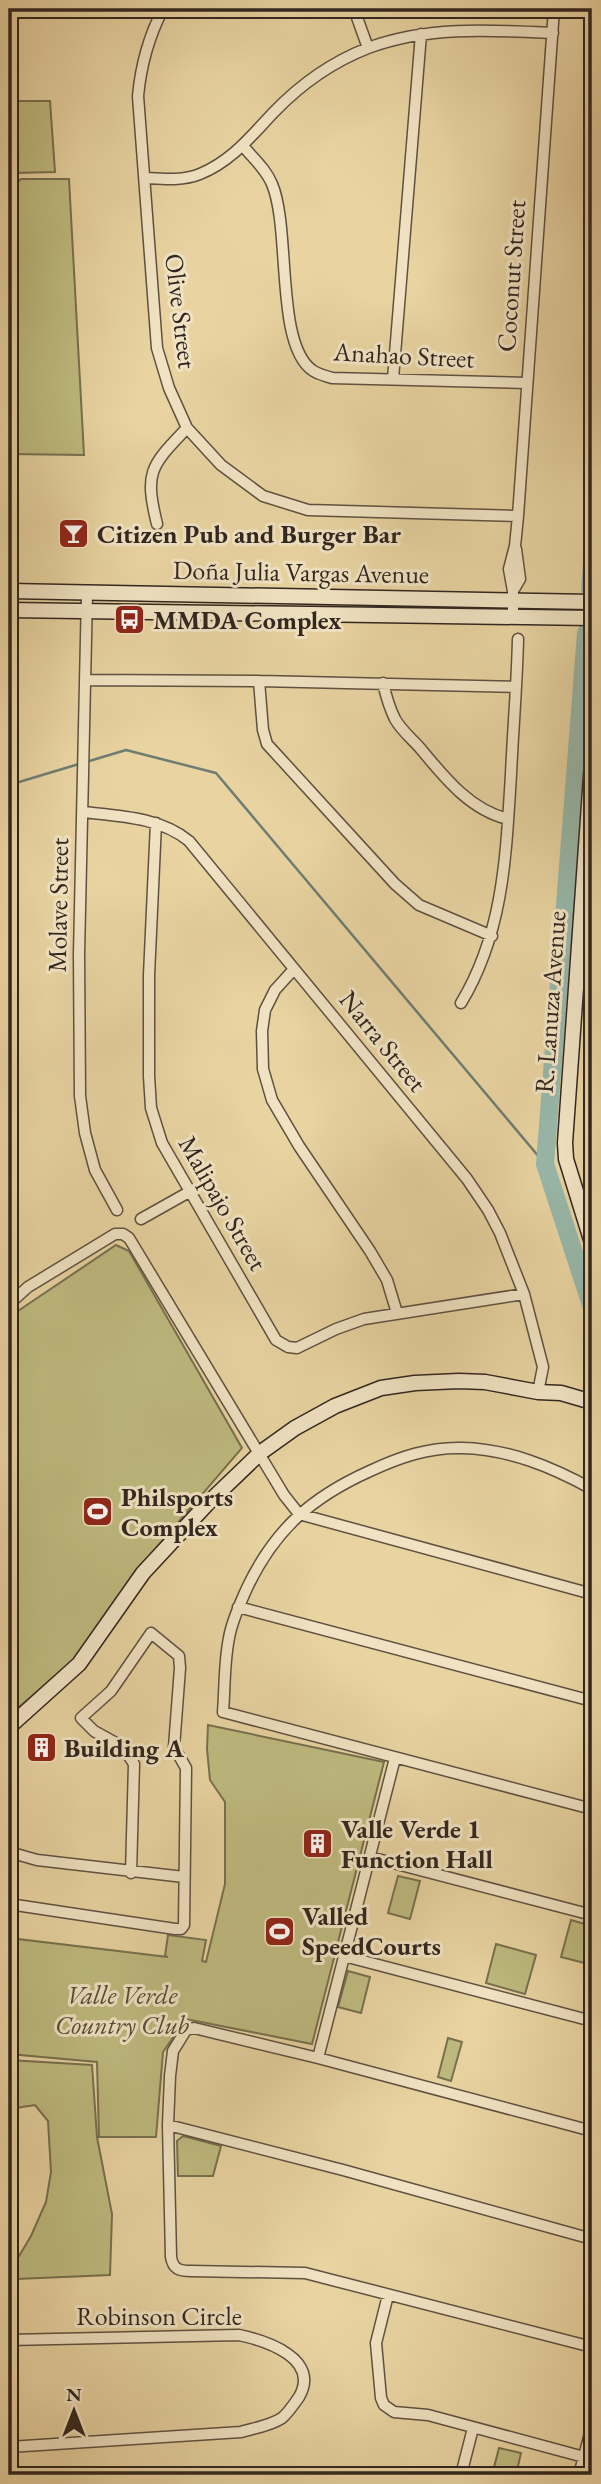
<svg xmlns="http://www.w3.org/2000/svg" width="601" height="2484" font-family="'EB Garamond',serif">
<style>
.green{fill:#beba7f;stroke:#78704f;stroke-width:2}
.lines{fill:none;stroke-linecap:round;stroke-linejoin:round}
.stream{stroke:#6e7d72;stroke-width:2.5}
.river{stroke:#97b7a9;stroke-width:18}
.street-casing{stroke:#5f5140;stroke-width:13}
.secondary-casing{stroke:#31261f;stroke-width:17}
.street{stroke:#f0e2c2;stroke-width:10}
.secondary{stroke:#f0e2c2;stroke-width:14}
.labels{text-anchor:middle;dominant-baseline:central;stroke-width:6;stroke-linejoin:round;paint-order:stroke}
.street-label{font-size:26px;fill:#31261f;stroke:#f0e2c2}
.poi-label{font-size:26px;font-weight:bold;fill:#31261f;stroke:#f0e2c2;text-anchor:start}
.park-label{font-size:26px;font-style:italic;fill:#544b37;stroke:#f0e2c2}
</style>
<rect width="100%" height="100%" fill="#e8d3a1"/>
<filter id="stains"><feTurbulence type="fractalNoise" baseFrequency=".00286" numOctaves="4"/><feColorMatrix values="0 0 0 0 .2 0 0 0 0 .09 0 0 0 0 .02 0 0 0 .5 -.17"/></filter>
<radialGradient id="worn" r=".72"><stop offset=".6" stop-color="#630" stop-opacity="0"/><stop offset="1" stop-color="#630" stop-opacity=".3"/></radialGradient>
<path class="green" d="M9 101H50L55 172 14 173 9 177Z
M21 179H69L84 455 9 454V189Z
M116 1245 129 1251 242 1448 132 1576 80 1654 9 1716V1317Z
M208 1725 384 1762 312 2044 186 2019 163 2052 156 2137H99L97 2062 9 2054V1938L168 1957 165 1956 168 1935 206 1940 202 1961 206 1962 225 1884V1802L210 1780 207 1749Z
M398 1876 420 1881 410 1919 388 1913Z
M571 1920 592 1926V1965L561 1957Z
M496 1944 536 1955 525 1994 486 1983Z
M348 1971 370 1977 361 2013 338 2007Z
M448 2038 462 2042 451 2081 438 2077Z
M9 2060 92 2065 97 2137 112 2214 110 2275 17 2279 16 2261 31 2236 46 2202 51 2172 48 2121 35 2105 9 2109Z
M183 2136 221 2146 213 2176H178L177 2141Z
M499 2448 521 2453 516 2475H492Z"/>
<g class="lines">
<path class="stream" d="M86 762 126 750 216 773 545 1164
M9 785 79 764"/>
<path class="river" d="M590 589 592 563
M586 633 545 1164 592 1308"/>
<defs>
<path id="street" d="M163 9C148 38 141 64 138 96L157 348 169 388 187 428 221 465 263 496 308 510 518 516
M354 9 368 48C427 26 491 30 553 33
M243 146C253 158 266 169 272 184 291 229 275 343 312 370 317 374 326 376 332 378L526 383
M146 178C163 179 183 181 200 174 232 161 251 136 274 112 301 84 332 62 368 48
M393 379 421 34
M157 524C144 471 151 466 187 428
M513 591 520 579 516 549
M87 593 79 954 80 1096 85 1133 95 1170 117 1210
M513 617V591L509 569 515 546 518 516 554 9
M85 680 259 681 516 687
M259 681 263 730 267 744 395 884 419 905 492 936
M383 683C386 696 389 707 395 719 401 730 412 739 420 748 444 777 470 810 508 819
M83 812C119 816 160 817 189 841L467 1179 488 1210 500 1233 524 1294 543 1367 538 1392
M156 823 149 975V1076L151 1108 162 1143 276 1340 288 1347 297 1348 336 1329 364 1319 524 1294
M577 967 592 968
M294 969 275 990 265 1010 262 1031 263 1069 272 1100 299 1146 370 1251 387 1280 397 1313
M461 1003C504 932 506 854 511 774 513 729 517 684 518 639
M141 1219 189 1192
M9 1304 28 1287 115 1234H123L129 1238 284 1495 299 1514 592 1594
M592 1489C552 1467 509 1449 462 1448 429 1447 400 1457 370 1471 312 1497 275 1529 247 1588 240 1604 232 1620 229 1638 224 1662 225 1687 223 1712L592 1809
M238 1607 592 1701
M9 1852 37 1860 184 1877
M370 1857 592 1915
M9 1904 175 1929H181L184 1925 186 1768 174 1747 180 1668 179 1656 151 1633 111 1691 81 1718 94 1731 123 1747 134 1764 131 1873
M344 1956 592 2021
M318 2058 395 1758
M168 2125 343 2170 592 2239
M592 2131 318 2058 194 2028 186 2030 173 2051 170 2076 168 2125 171 2257C173 2269 179 2271 191 2271L305 2273 592 2347
M388 2295 376 2343 381 2398 384 2405 394 2412 428 2415 584 2457
M9 2340 239 2335C267 2341 321 2359 299 2397 294 2404 289 2412 282 2418 270 2426 254 2428 241 2432L9 2447
M461 2475 473 2428
M579 2475 592 2426"/>
<path id="secondary" d="M9 591 592 602
M9 610 592 618
M592 762 565 1143 566 1159 592 1243
M9 1727 79 1664 143 1573 207 1504 260 1453 295 1428 335 1406 381 1388 415 1383 459 1381 485 1382 538 1392 561 1393 592 1402"/>
</defs>
<use href="#street" class="street-casing"/>
<use href="#secondary" class="secondary-casing"/>
<use href="#street" class="street"/>
<use href="#secondary" class="secondary"/>
</g>
<defs>
<symbol id="bar-square" viewBox="-11 -11 22 22"><rect x="-9" y="-9" width="18" height="18" rx="4" fill="#8f2418" stroke="#f0e2c2"/><path d="M-6-5H6L.8 .8V4.5H3.5V6h-7V4.5H-.8V.8Z" fill="#fff"/></symbol>
<symbol id="bus-square" viewBox="-11 -11 22 22"><rect x="-9" y="-9" width="18" height="18" rx="4" fill="#8f2418" stroke="#f0e2c2"/><path d="M-5-6H5V4H4V6H2V4H-2V6H-4V4H-5ZM-3.5-4V0h7V-4ZM-3.5 1.2v1.5H-2V1.2ZM2 1.2v1.5H3.5V1.2Z" fill="#fff"/></symbol>
<symbol id="stadium-square" viewBox="-11 -11 22 22"><rect x="-9" y="-9" width="18" height="18" rx="4" fill="#8f2418" stroke="#f0e2c2"/><path d="M0-5a6.5 5 0 1 0 0 10a6.5 5 0 1 0 0-10ZM-3.5-1.8h7v3.6h-7Z" fill="#fff"/></symbol>
<symbol id="building-square" viewBox="-11 -11 22 22"><rect x="-9" y="-9" width="18" height="18" rx="4" fill="#8f2418" stroke="#f0e2c2"/><path d="M-4-6H4V6H1V3H-1V6H-4ZM-2.5-4.3h1.7v1.8h-1.7ZM.8-4.3h1.7v1.8H.8ZM-2.5-1h1.7V.8h-1.7ZM.8-1h1.7V.8H.8Z" fill="#fff"/></symbol>
</defs>
<g fill-rule="evenodd">
<use href="#bar-square" x="56" y="516" width="35" height="35"/>
<use href="#bus-square" x="112" y="602" width="35" height="35"/>
<use href="#stadium-square" x="80" y="1494" width="35" height="35"/>
<use href="#building-square" x="24" y="1730" width="35" height="35"/>
<use href="#building-square" x="300" y="1826" width="35" height="35"/>
<use href="#stadium-square" x="262" y="1914" width="35" height="35"/>
</g>
<g class="labels">
<g class="street-label">
<text transform="translate(511 276) rotate(-86)">Coconut Street</text>
<text transform="translate(181 311) rotate(83)">Olive Street</text>
<text transform="translate(404 355) rotate(3)">Anahao Street</text>
<text transform="translate(301 572) rotate(1)">Doña Julia Vargas Avenue</text>
<text transform="translate(58 905) rotate(-89)">Molave Street</text>
<text transform="translate(550 1002) rotate(-86)">R. Lanuza Avenue</text>
<text transform="translate(383 1041) rotate(51)">Narra Street</text>
<text transform="translate(223 1203) rotate(60)">Malipajo Street</text>
<text x="159" y="2316">Robinson Circle</text>
</g>
<g class="poi-label">
<text x="97" y="534">Citizen Pub and Burger Bar</text>
<text x="153" y="620">MMDA Complex</text>
<text x="121" y="1497">Philsports<tspan x="121" dy="30">Complex</tspan></text>
<text x="64" y="1748">Building A</text>
<text x="341" y="1829">Valle Verde 1<tspan x="341" dy="30">Function Hall</tspan></text>
<text x="302" y="1916">Valled<tspan x="302" dy="30">SpeedCourts</tspan></text>
</g>
<g class="park-label">
<text x="122" y="1995">Valle Verde<tspan x="122" dy="30">Country Club</tspan></text>
</g>
</g>
<rect width="601" height="2484" fill="none" stroke="#e8d3a1" stroke-width="35"/>
<rect x="10" y="10" width="580" height="2463" fill="none" stroke="#31261f" stroke-width="3.5"/>
<rect x="18" y="18" width="566" height="2449" fill="none" stroke="#31261f" stroke-width="2"/>
<g transform="translate(74 2411)" stroke="#f0e2c2" stroke-width="5" paint-order="stroke">
<path d="M0-5L12 26L0 18L-12 26Z" fill="#31261f"/>
<text y="-10" font-size="19" font-weight="bold" text-anchor="middle" fill="#31261f">N</text>
</g>
<rect width="100%" height="100%" filter="url(#stains)"/>
<rect width="100%" height="100%" fill="url(#worn)"/>
</svg>
